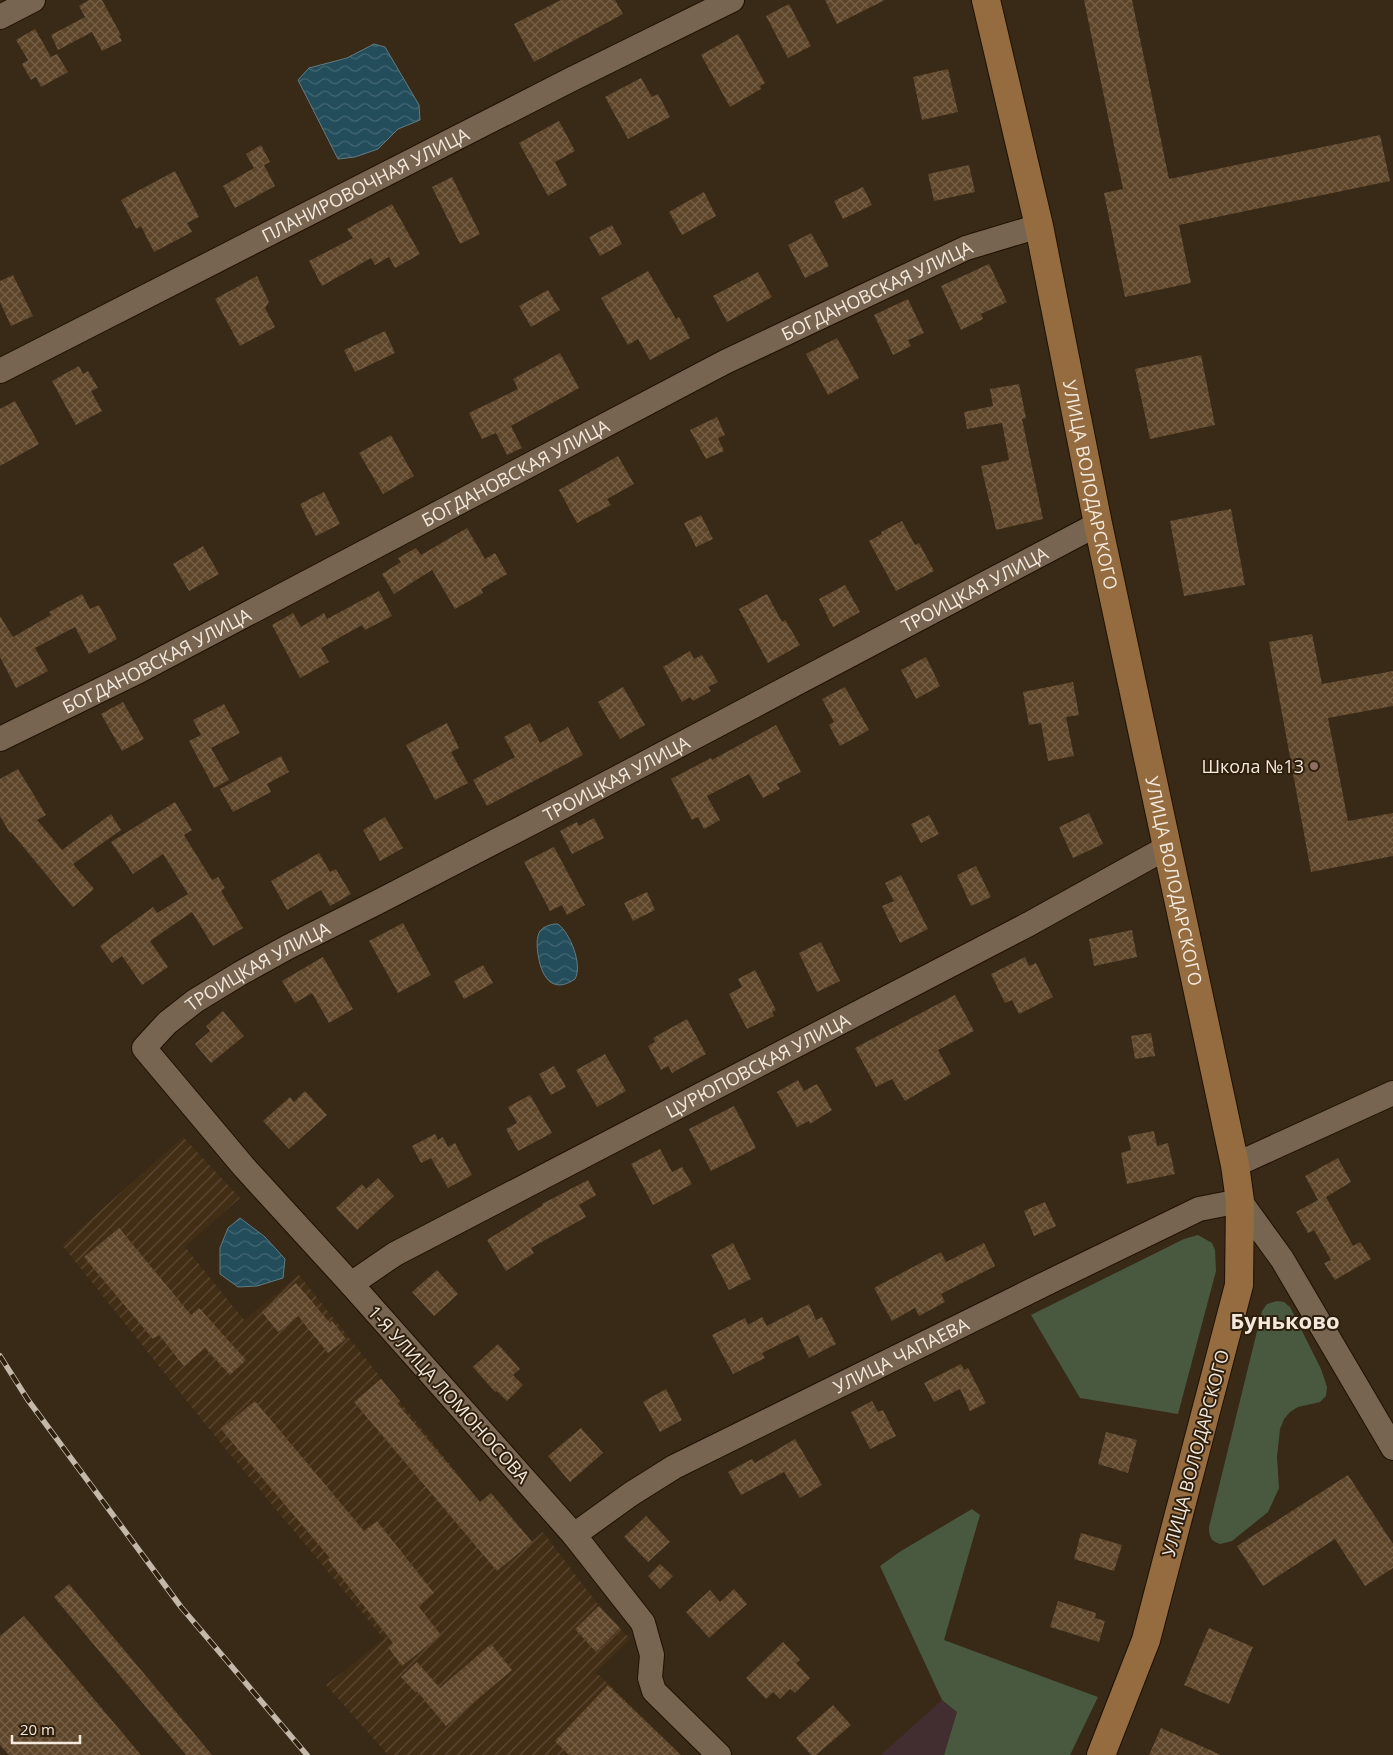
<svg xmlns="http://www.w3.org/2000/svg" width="1393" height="1755" font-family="'Open Sans',sans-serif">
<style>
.commercial{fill:#422e31}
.industrial{fill:url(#industrial-furrows)}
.green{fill:#485940}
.water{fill:url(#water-waves);stroke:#627c82}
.building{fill:url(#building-cross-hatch)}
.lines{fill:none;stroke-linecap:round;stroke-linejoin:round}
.street-casing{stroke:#201102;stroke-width:26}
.secondary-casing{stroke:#201102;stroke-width:30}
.street{stroke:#786551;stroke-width:24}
.secondary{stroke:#946c40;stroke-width:28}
.rail-casing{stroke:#c4b8ab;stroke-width:5.5}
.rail{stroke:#2f1f0d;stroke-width:4;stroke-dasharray:11;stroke-linecap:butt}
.education-dot{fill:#8d6e63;stroke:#2f1f0d;stroke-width:2}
.labels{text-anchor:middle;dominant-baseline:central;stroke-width:4;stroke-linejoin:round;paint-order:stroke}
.street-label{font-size:18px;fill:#f4e9dd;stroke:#2f1f0d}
.poi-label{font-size:18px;fill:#f4e9dd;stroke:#2f1f0d;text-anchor:end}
.district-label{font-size:22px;font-weight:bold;fill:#f4e9dd;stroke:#2f1f0d}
</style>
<defs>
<pattern id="industrial-furrows" width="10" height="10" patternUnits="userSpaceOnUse" patternTransform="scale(1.25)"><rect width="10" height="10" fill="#422d15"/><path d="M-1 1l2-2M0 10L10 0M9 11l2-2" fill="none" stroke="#5e4b37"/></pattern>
<pattern id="water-waves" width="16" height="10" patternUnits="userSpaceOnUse" patternTransform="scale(1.25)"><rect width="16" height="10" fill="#234d5b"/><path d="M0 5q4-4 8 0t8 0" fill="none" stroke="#446772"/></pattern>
<pattern id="building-cross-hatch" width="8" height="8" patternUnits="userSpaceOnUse" patternTransform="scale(1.25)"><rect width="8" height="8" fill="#5d452a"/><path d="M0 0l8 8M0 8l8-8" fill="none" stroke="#756048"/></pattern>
</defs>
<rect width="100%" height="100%" fill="#392917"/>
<path class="commercial" d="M942 1700 957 1712 944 1755H881Z"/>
<path class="industrial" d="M183 1137 240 1198 185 1247 244 1320 299 1275 480 1502 491 1493 532 1541 543 1532 599 1606 630 1639 596 1672 681 1755H388L326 1685 384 1639 214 1435 62 1245Z"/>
<path class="green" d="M1198 1235 1212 1243 1215 1250 1216 1271 1178 1414 1080 1398 1031 1315 1184 1239Z
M1277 1301 1284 1302 1290 1307 1321 1369 1327 1387 1326 1396 1320 1402 1298 1407 1290 1412 1284 1419 1280 1429 1277 1457 1279 1488 1268 1512 1232 1541 1220 1544C1211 1541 1209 1537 1209 1527L1262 1311 1267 1304Z
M972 1509 980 1515 944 1640 1098 1697 1070 1755H944L957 1712 942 1700 880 1566 901 1551Z"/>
<path class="water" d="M374 44 385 47 419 105 420 120 398 129 378 149 355 157 338 159 298 80 309 68 347 58Z
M554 924H558C570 933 583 965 575 979 552 995 541 976 538 954 537 947 536 938 540 931 543 927 549 925 554 924Z
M240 1218 265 1237 285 1259 283 1278 257 1286 238 1287 220 1274V1248L228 1228Z"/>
<path class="building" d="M89 0H102L121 35 119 36 122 41 102 51 92 32 58 50 51 35 85 17 79 6Z
M561 0H615L623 14 534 62 514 24Z
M825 0H885L837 24Z
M1084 0H1132L1169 179 1380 135 1390 181 1179 225 1191 283 1125 297 1104 193 1123 189Z
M789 4 811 46 788 58 766 16Z
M35 29 51 57 57 54 68 72 41 87 36 77 31 80 22 64 28 60 16 40Z
M738 34 765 83 760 86 761 89 730 107 701 55Z
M948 69 958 112 922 120 913 77Z
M641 78 652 97 658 94 670 117 628 139 605 97Z
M559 121 575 151 555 162 567 185 548 196 519 143Z
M261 145 270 162 264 165 275 186 235 208 223 186 254 168 246 154Z
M969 165 975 192 934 201 928 174Z
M175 171 199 217 187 223 192 232 154 252 141 226 136 229 121 200Z
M452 177 480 234 460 244 432 187Z
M863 187 872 205 843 219 834 201Z
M704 192 716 216 682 235 669 212Z
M392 204 420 254 395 268 389 257 375 265 371 258 322 286 309 261 353 238 347 229Z
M612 225 622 244 600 256 589 237Z
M811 233 829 266 805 278 788 245Z
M989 264 1007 302 981 314 983 319 961 330 941 286Z
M648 271 676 319 679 317 690 338 650 360 638 339 628 345 601 298Z
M758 272 772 297 727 322 713 296Z
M13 275 33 316 11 326 0 302V281Z
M257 276 269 302 265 308 275 327 240 346 215 299Z
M548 290 560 310 531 327 519 306Z
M908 299 924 333 908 340 911 346 893 355 874 315Z
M385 331 395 353 355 372 344 350Z
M837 338 859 378 828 395 806 354Z
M560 353 579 388 511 426 522 448 507 455 496 433 482 439 469 413 518 389 513 379Z
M1201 355 1215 425 1150 439 1135 369Z
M79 366 83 374 88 371 98 388 91 391 102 411 76 425 52 381Z
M1019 384 1026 418 1022 419 1043 519 996 530 981 466 1009 460 1002 423 967 429 964 412 993 406 990 389Z
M15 401 39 444 0 466V409Z
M717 417 725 435 718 438 724 451 706 459 690 430Z
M391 435 414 476 383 494 359 453Z
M618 456 634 484 607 499 611 505 577 523 559 490Z
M324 492 340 524 316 536 300 504Z
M1231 509 1245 585 1184 596 1170 521Z
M701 515 713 539 696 547 684 523Z
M902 521 915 545 919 543 934 571 896 591 869 541 882 534 881 532Z
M467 528 485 559 495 553 507 574 481 589 483 593 455 609 432 570 394 594 382 574 401 562 398 558 416 548 421 555Z
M203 546 219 574 189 591 173 564Z
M845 585 860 612 833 627 819 599Z
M379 591 392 616 365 630 362 625 321 648 329 662 300 678 272 625 293 613 301 627 324 613 327 619Z
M82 594 90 609 99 605 117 639 89 654 75 627 35 648 48 671 16 688 0 657V616L13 637 51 615 49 612Z
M767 594 782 622 785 620 800 645 768 663 739 609Z
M1312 634 1322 684 1393 671V706L1328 718 1348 821 1393 813V856L1311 872 1269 642Z
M690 651 694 659 702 655 718 682 708 687 711 691 693 701 690 697 682 702 663 667Z
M926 657 940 686 916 699 901 670Z
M1073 682 1079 715 1066 717 1074 756 1048 761 1041 723 1029 725 1023 692Z
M623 687 645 725 620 739 598 702Z
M845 687 869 730 840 746 829 725 834 722 822 699Z
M123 702 144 739 122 751 101 714Z
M224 704 240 733 211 748 229 780 214 788 189 741 201 735 193 720Z
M447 723 459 748 451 752 468 783 435 800 406 745Z
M530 723 540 743 568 727 583 755 487 806 473 780 515 757 504 737Z
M776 725 801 772 777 784 780 789 763 798 749 774 707 796 720 820 704 829 698 817 692 820 671 779 711 758 712 760Z
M281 756 289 772 267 784 271 792 233 812 220 789Z
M18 769 46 815 37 820 62 850 111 814 121 830 73 864 94 889 73 907 11 832 10 833 0 816V779Z
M175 802 192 830 184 835 212 880 218 877 225 888 221 891 243 928 213 946 192 912 150 941 168 967 142 985 122 956 112 963 100 946 153 907 157 913 188 894 163 854 133 874 111 842Z
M1089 813 1103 844 1073 858 1059 827Z
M929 815 939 834 921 843 911 824Z
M385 817 403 848 380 861 363 830Z
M594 818 604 838 572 854 560 831 577 822 579 826Z
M554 847 585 905 567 915 562 905 550 911 524 862Z
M319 853 330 872 336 869 351 894 330 906 321 890 287 910 271 881Z
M976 866 991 897 971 906 957 875Z
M901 875 928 929 900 943 882 906 894 901 885 883Z
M647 892 655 910 633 921 624 903Z
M403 923 431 975 398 993 369 941Z
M1132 930 1137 957 1094 966 1089 939Z
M821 942 840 981 817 992 799 953Z
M323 957 353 1009 329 1023 312 993 295 1003 282 981Z
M1025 957 1029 966 1036 963 1053 997 1019 1014 1012 1000 1005 1003 991 974Z
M483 965 493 983 464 999 454 981Z
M755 970 776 1010 772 1012 774 1016 747 1029 729 994 742 987 738 979Z
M955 995 974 1031 938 1050 951 1074 905 1101 892 1079 876 1087 855 1048Z
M223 1011 244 1036 211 1063 195 1044 210 1031 206 1026Z
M687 1019 706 1054 672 1073 668 1066 661 1070 648 1046 655 1042 653 1038Z
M1151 1033 1155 1056 1135 1059 1131 1036Z
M605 1054 626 1091 597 1107 576 1070Z
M554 1066 566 1087 551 1095 539 1074Z
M798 1080 804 1091 817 1084 832 1110 810 1124 809 1121 797 1127 777 1092Z
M305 1091 327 1115 289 1149 263 1121 290 1097 294 1102Z
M530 1095 552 1133 518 1151 506 1129 517 1123 508 1107Z
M734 1106 756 1148 711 1171 689 1129Z
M1154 1131 1157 1146 1168 1143 1175 1174 1127 1184 1121 1153 1131 1150 1128 1136Z
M435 1134 438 1140 443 1137 448 1147 455 1143 472 1175 448 1188 431 1158 421 1163 412 1146Z
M660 1149 672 1172 682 1167 692 1184 653 1205 631 1164Z
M1338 1158 1351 1182 1326 1197 1353 1246 1360 1242 1371 1259 1335 1280 1324 1263 1331 1260 1314 1230 1308 1233 1296 1212 1318 1200 1305 1176Z
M378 1178 394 1196 357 1230 336 1208 362 1184 366 1189Z
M588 1180 596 1195 579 1205 586 1217 531 1248 534 1253 506 1271 487 1240 543 1205 542 1204Z
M1045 1202 1056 1226 1034 1236 1024 1211Z
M119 1228 191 1315 199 1308 246 1360 230 1375 205 1348 184 1366 159 1335 153 1339 84 1257Z
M733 1243 751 1279 729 1290 711 1255Z
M984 1243 995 1266 941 1294 945 1302 919 1316 915 1308 892 1321 874 1288 941 1252 946 1262Z
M437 1270 458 1294 434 1316 412 1292Z
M296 1283 330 1323 332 1321 346 1339 328 1353 298 1316 278 1332 262 1312Z
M809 1304 816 1320 822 1317 836 1344 809 1358 798 1335 762 1353 765 1358 733 1374 712 1335 745 1318 748 1325 762 1317 767 1326Z
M498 1344 520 1369 513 1375 523 1385 507 1401 497 1391 495 1392 473 1367Z
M961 1364 964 1370 968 1368 986 1403 970 1411 960 1389 934 1402 924 1383Z
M381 1379 400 1401 397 1403 480 1502 491 1493 532 1542 497 1571 354 1402Z
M666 1389 682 1420 660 1432 643 1402Z
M255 1401 364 1531 377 1521 434 1593 418 1606 441 1635 402 1666 388 1647 393 1643 328 1560 330 1558 221 1429Z
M872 1401 878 1412 883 1410 896 1436 870 1449 851 1412Z
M581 1428 603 1453 570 1482 548 1456Z
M1106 1432 1137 1440 1128 1473 1098 1464Z
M795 1439 822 1485 800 1498 784 1472 741 1495 728 1472 752 1459 755 1463Z
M1348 1475 1393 1544V1568L1365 1586 1335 1539 1263 1586 1237 1546Z
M646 1516 670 1542 648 1562 624 1537Z
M1081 1533 1122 1545 1114 1571 1074 1559Z
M660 1564 673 1576 660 1589 648 1576Z
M69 1584 212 1755H186L54 1597Z
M734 1589 747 1604 709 1638 686 1612 710 1590 720 1602Z
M1058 1601 1096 1613 1095 1618 1105 1621 1099 1642 1050 1627Z
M599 1606 620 1628 596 1652 575 1629Z
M24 1616 141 1755H9L0 1745V1636Z
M1209 1628 1253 1647 1229 1704 1184 1685Z
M783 1642 800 1660 796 1663 810 1678 795 1693 790 1689 780 1699 773 1692 766 1699 746 1678Z
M491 1644 512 1670 446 1726 417 1691 416 1693 401 1677 417 1662 440 1688Z
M608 1685 681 1755H569L555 1741Z
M833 1705 851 1725 816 1755H811L796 1738Z
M1161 1728 1221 1755H1149Z"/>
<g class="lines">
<defs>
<g id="street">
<path d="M0 17 33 0"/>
<path id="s1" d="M0 371 570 80 732 0"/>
<path id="s2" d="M0 739 139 671 725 362 966 248 1039 226"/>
<path d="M1235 1165 1393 1093"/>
<path id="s3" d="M351 1284 395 1254 1029 924 1166 848"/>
<path id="s4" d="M574 1535 631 1494 674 1467 1053 1280 1199 1209 1240 1201 1282 1259 1393 1448"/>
<path id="s5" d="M719 1755 654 1691 650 1678 652 1655 643 1623 574 1535 351 1284 244 1167 144 1048 167 1023 195 1001 241 973 288 947 376 903 564 806 1098 524"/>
</g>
<g id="secondary">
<path id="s6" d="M986 0 1039 226 1098 524 1235 1165 1240 1201 1239 1285 1146 1640 1101 1755"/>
</g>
</defs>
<use href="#street" class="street-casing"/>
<use href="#secondary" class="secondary-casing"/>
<use href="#street" class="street"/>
<use href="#secondary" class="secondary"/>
<defs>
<path id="rail" d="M0 1356 28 1400 181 1607 307 1755"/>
</defs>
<use href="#rail" class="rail-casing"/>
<use href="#rail" class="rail"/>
</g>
<circle class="education-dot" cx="1314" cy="766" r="5"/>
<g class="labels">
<g class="street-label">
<text stroke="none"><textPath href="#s1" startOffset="410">ПЛАНИРОВОЧНАЯ УЛИЦА</textPath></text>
<text stroke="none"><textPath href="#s2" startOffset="985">БОГДАНОВСКАЯ УЛИЦА</textPath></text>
<text stroke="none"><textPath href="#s2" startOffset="580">БОГДАНОВСКАЯ УЛИЦА</textPath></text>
<text stroke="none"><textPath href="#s6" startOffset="496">УЛИЦА ВОЛОДАРСКОГО</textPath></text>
<text stroke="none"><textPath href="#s5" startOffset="1874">ТРОИЦКАЯ УЛИЦА</textPath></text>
<text stroke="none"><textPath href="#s2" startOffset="175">БОГДАНОВСКАЯ УЛИЦА</textPath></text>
<text stroke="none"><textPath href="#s5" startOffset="1469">ТРОИЦКАЯ УЛИЦА</textPath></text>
<text stroke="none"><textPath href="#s6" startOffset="901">УЛИЦА ВОЛОДАРСКОГО</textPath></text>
<text stroke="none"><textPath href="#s5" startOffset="1064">ТРОИЦКАЯ УЛИЦА</textPath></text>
<text stroke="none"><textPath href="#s3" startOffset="462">ЦУРЮПОВСКАЯ УЛИЦА</textPath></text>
<text stroke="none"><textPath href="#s4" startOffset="374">УЛИЦА ЧАПАЕВА</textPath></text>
<text transform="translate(449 1394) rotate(48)">1-Я УЛИЦА ЛОМОНОСОВА</text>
<text transform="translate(1195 1453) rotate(-75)">УЛИЦА ВОЛОДАРСКОГО</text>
</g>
<g class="poi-label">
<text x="1304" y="766">Школа №13</text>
</g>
<g class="district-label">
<text x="1285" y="1320">Буньково</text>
</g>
</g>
<path d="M12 1735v8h68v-8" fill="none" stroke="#f4e9dd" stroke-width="2.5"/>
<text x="20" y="1735" font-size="15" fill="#f4e9dd" stroke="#2f1f0d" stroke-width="4" paint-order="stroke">20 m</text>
</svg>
